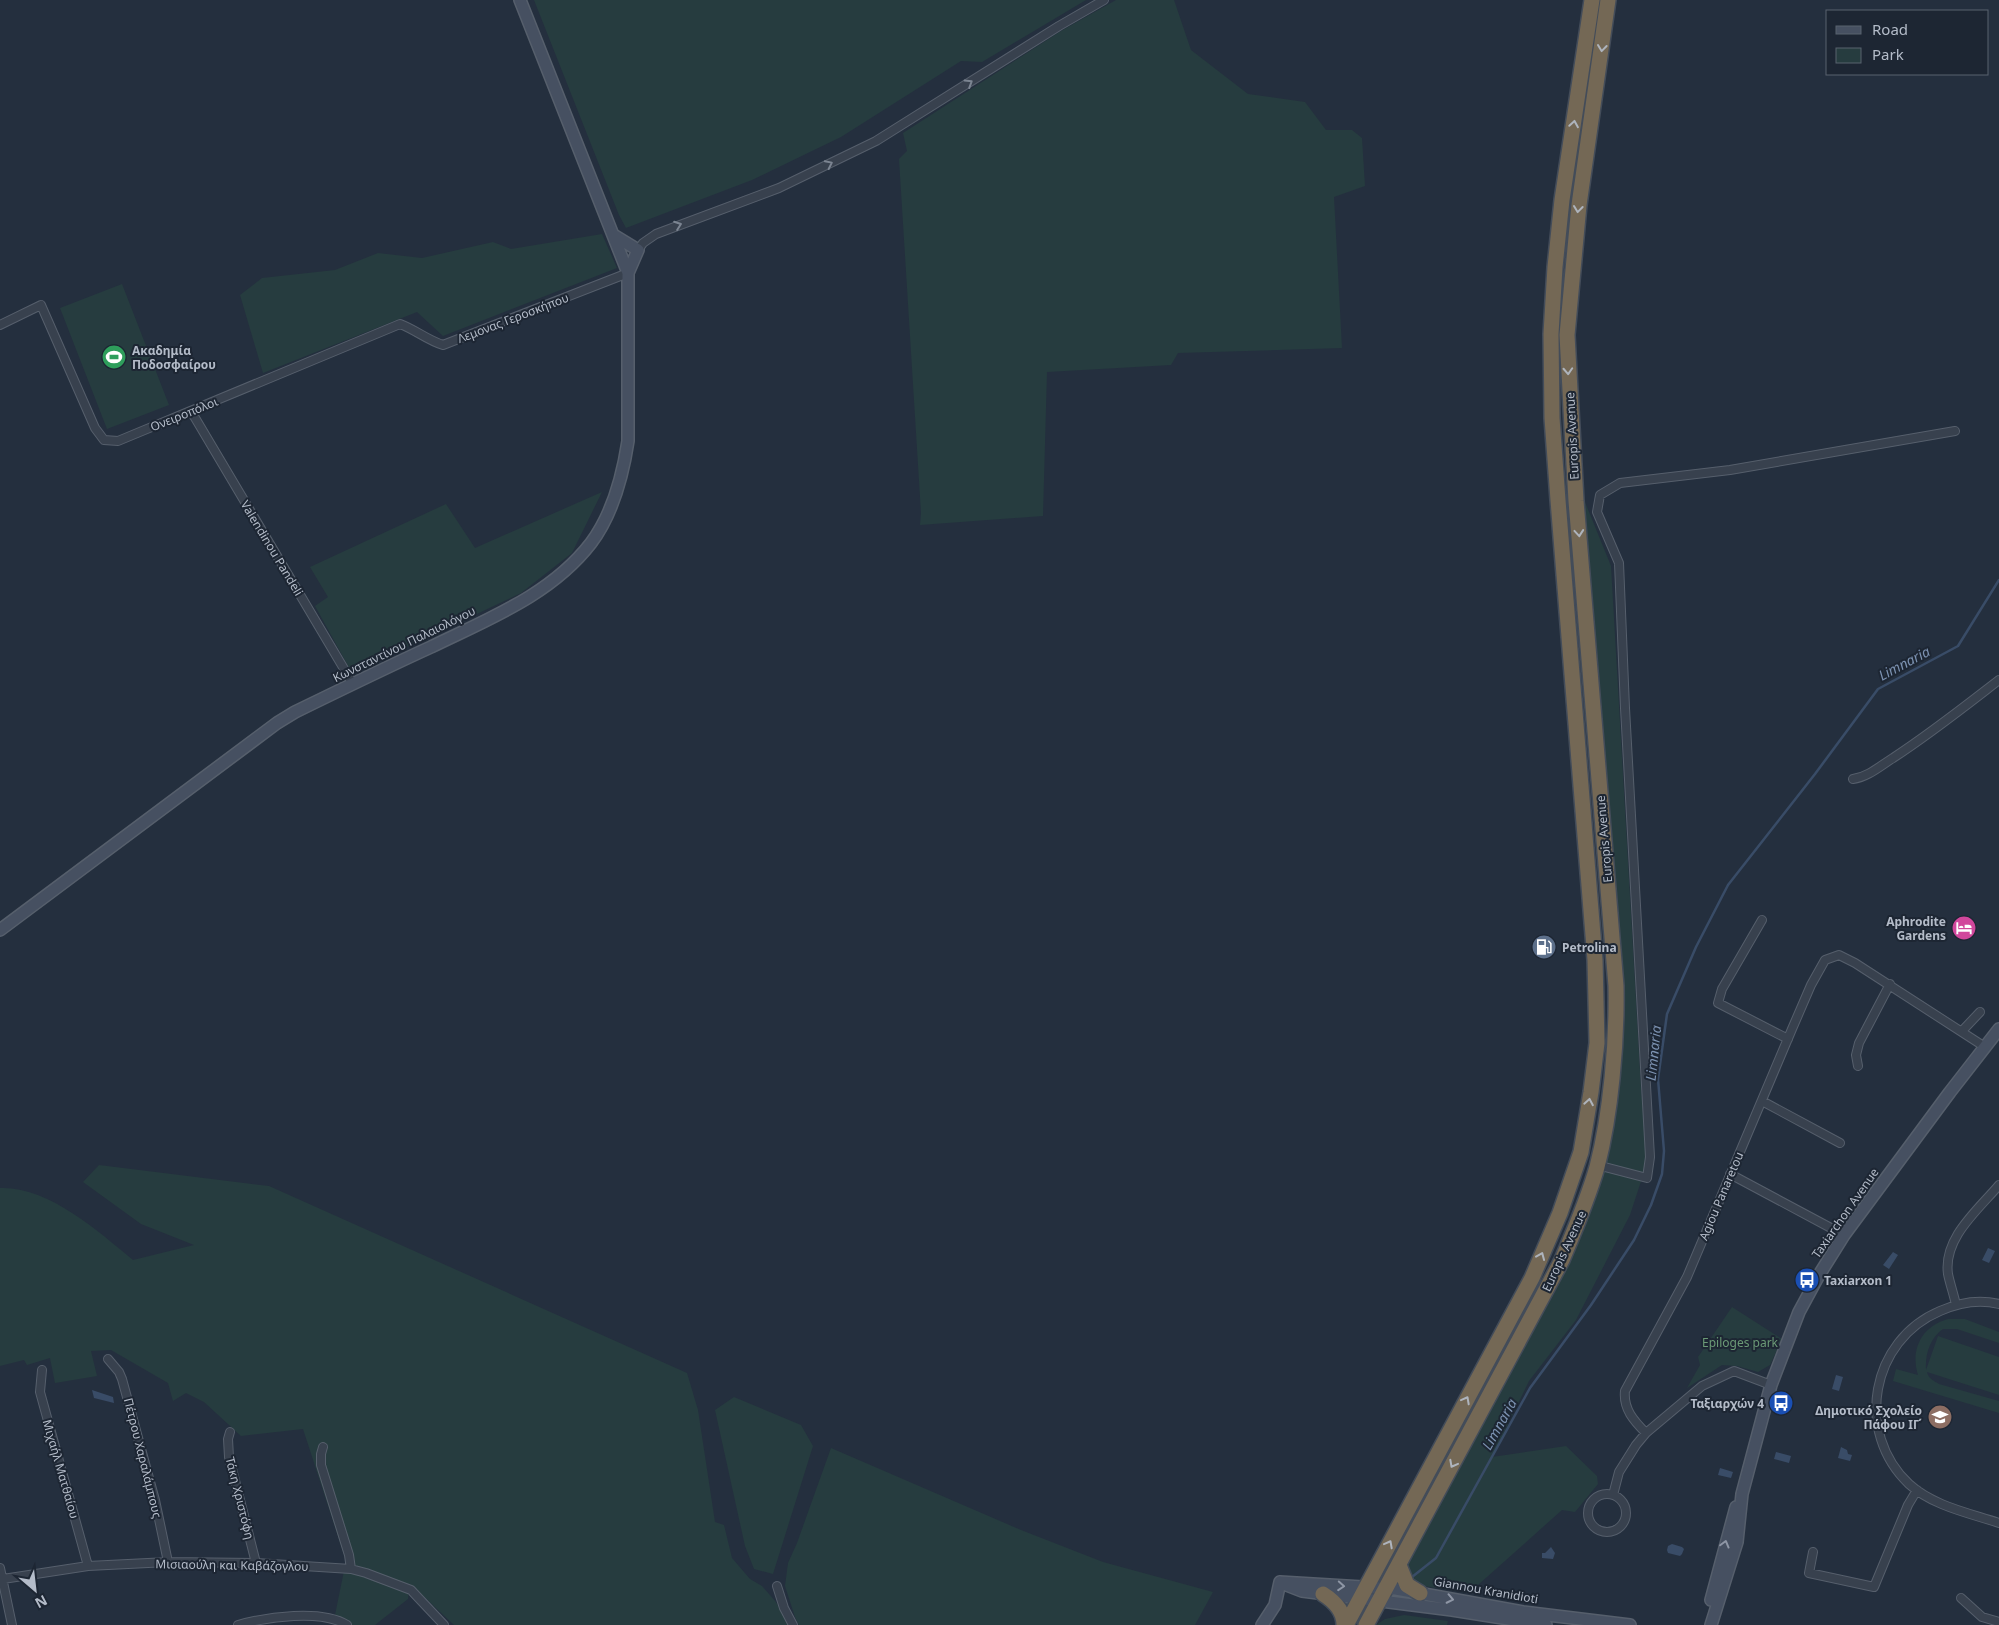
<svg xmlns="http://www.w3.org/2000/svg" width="1999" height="1625" font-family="'Noto Sans',sans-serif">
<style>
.green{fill:#263c3f}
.water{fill:#394c67}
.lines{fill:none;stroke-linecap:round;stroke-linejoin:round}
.stream{stroke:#394c67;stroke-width:2.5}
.street-casing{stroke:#565f6c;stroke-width:10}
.secondary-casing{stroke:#565f6c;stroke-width:14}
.highway-casing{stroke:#434c59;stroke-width:18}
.street{stroke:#38414e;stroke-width:8}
.secondary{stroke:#465061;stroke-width:11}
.highway{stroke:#746855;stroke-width:15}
.oneway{stroke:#aeb4bd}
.oneway2{stroke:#7c8592}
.oneway3{stroke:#8e96a5}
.labels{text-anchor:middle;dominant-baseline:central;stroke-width:4;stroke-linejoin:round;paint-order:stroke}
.street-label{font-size:12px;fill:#b4bcc9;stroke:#1d2633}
.poi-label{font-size:12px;font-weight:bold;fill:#b4bcc9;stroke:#1d2633;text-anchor:start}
.park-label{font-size:12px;fill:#6b9a76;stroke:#1d2633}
.water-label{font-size:14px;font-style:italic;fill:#7c92b1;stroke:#1d2633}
</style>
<rect width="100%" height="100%" fill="#242f3e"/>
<path class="green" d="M534 0H1086L982 62 961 61 841 137 812 151 752 180 626 228 619 215Z
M1116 0H1174L1191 50 1248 94 1305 102 1326 130H1352L1362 138 1365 186 1334 197 1342 348 1178 353 1171 365 1047 372 1043 516 920 525 921 513 899 159 907 151 903 133 1061 31Z
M602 234 617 268 443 336 417 312 263 373 240 295 262 278 335 270 378 253 422 258 493 242 511 249Z
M122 284 169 405 107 429 60 308Z
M602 492 572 553 521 593 352 673 315 606 328 597 310 567 446 504 475 548Z
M1585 502 1611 566 1641 1088 1648 1160 1630 1215 1576 1320 1529 1381 1492 1457 1566 1446 1597 1476 1598 1484 1575 1512 1562 1510 1469 1593 1411 1584 1405 1568 1435 1508 1556 1290 1595 1194 1619 1019Z
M99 1165 269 1186 687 1373 698 1410 715 1522 724 1525 732 1558 750 1579 762 1586 776 1602 788 1625H454L419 1592 409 1590 408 1599 375 1625H351L335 1615 346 1561 303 1429 241 1436 204 1402 186 1393 173 1401 168 1383 111 1350 91 1351 97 1376 55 1383 50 1358 27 1365 24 1360 0 1366V1188C48 1186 98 1231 133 1260L194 1245 141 1224 83 1182Z
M1732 1307 1782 1339 1770 1365 1758 1372 1737 1366 1722 1365 1687 1388 1700 1365 1698 1357Z
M1948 1319H1965L1999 1332V1343L1957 1329H1943C1930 1338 1925 1354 1926 1370L1938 1336 1999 1357V1395L1927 1372C1928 1378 1934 1381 1939 1384L1999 1401V1413L1893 1381 1896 1369 1918 1375C1910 1349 1922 1326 1948 1319Z
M734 1397 801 1425 813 1446 773 1574 754 1569 745 1546 715 1410Z
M831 1448 1021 1530 1103 1562 1213 1592 1195 1625H799L795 1617 785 1586 788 1563 797 1543Z
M1404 1615 1448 1621 1447 1625H1376L1385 1619Z"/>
<path class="water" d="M1988 1248 1995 1251 1989 1263 1982 1260Z
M1893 1252 1898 1255 1889 1269 1883 1265Z
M1836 1375 1843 1377 1839 1391 1832 1389Z
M92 1390 113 1397 114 1403 94 1398Z
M1841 1447 1847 1450 1848 1454 1852 1455 1850 1461 1838 1458Z
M1776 1452 1791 1456 1789 1463 1774 1459Z
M1720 1468 1733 1472 1731 1478 1718 1475Z
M1672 1544 1682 1547 1684 1549 1682 1554 1680 1556 1668 1553 1667 1550 1668 1546Z
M1551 1547 1555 1553 1553 1559 1542 1558V1553H1545Z"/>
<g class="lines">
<path class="stream" d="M1412 1577 1436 1558 1530 1388 1591 1305 1634 1240 1651 1205 1662 1174 1664 1151 1658 1079 1667 1014 1696 947 1728 885 1815 774 1878 689 1958 646 1999 580"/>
<defs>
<path id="street" d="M638 250 643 243 656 234 779 188 876 141 1059 26 1104 0
M0 325 41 305 95 428 104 440 118 441 400 324C416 330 427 340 443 345L628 273
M191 411 353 684
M1853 779C1868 777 1880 766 1893 758 1930 734 1964 707 1999 680
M1762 920 1722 989 1718 1003 1788 1039
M1962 1031 1980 1012
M1858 1066 1856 1055 1859 1043 1890 984
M1762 1101 1840 1143
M1597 1165 1647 1178 1650 1157 1625 708 1619 563 1597 512 1600 495 1620 483 1730 470 1955 431
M1730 1174 1844 1235
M1999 1304C1979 1299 1958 1303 1940 1311 1871 1340 1854 1432 1909 1484 1933 1506 1969 1513 1999 1523
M1956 1305C1954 1295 1950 1284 1948 1274 1943 1238 1978 1210 1999 1185
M108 1359 119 1372 122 1379 155 1500 168 1562
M42 1370 40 1392 88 1566
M230 1432 228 1439 229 1457 256 1563
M1646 1433C1634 1421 1623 1409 1625 1391L1687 1277 1792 1029 1811 985 1825 960 1839 955 1855 963 1985 1047
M323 1447 321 1454V1465L349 1555 351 1569
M1588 1513a19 19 0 1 1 38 0a19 19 0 1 1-38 0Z
M1613 1495 1619 1472 1636 1445 1646 1433 1702 1386 1734 1371 1771 1385
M1813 1552 1809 1573 1874 1587 1908 1505 1917 1490
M0 1568 12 1625
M3 1579 88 1566 168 1562 256 1563 351 1569 366 1573 411 1590 444 1625
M777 1586 784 1608 793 1625
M1961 1598 1982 1617 1999 1622
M238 1625C267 1617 321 1609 347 1625"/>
<path id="secondary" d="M520 0 628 273
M0 930 277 723 295 712C340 690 385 668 431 647 488 619 551 595 591 543 612 515 623 474 628 441V273L638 250 615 236
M1280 1582 1396 1589 1523 1612 1630 1625
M1284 1584 1302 1591 1452 1610 1546 1625
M1711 1600 1736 1507
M1262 1625 1275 1605 1280 1582
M1711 1625 1737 1542 1742 1494 1771 1385 1799 1312 1819 1275 1844 1235 1950 1092 1999 1029"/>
<path id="highway" d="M1399 1565 1407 1585 1420 1593
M1323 1594C1334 1601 1344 1611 1344 1625
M1346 1625 1532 1278 1560 1213 1581 1152 1591 1092 1597 1043 1595 960 1558 500 1552 418 1551 334 1555 267 1562 200 1592 0
M1366 1625 1562 1260C1575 1229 1588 1199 1597 1167 1611 1113 1617 1042 1616 986L1576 501 1567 335 1579 205 1608 0"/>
</defs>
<use href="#street" class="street-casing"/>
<use href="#secondary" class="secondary-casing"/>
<use href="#highway" class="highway-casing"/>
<use href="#street" class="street"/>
<use href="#secondary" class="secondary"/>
<use href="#highway" class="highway"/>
</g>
<defs><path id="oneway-chevron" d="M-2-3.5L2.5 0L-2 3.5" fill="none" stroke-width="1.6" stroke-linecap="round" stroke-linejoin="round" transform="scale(1.25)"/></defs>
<g class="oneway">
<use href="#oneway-chevron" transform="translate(1602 48) rotate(97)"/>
<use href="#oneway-chevron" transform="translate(1574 124) rotate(-81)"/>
<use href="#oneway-chevron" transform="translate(1578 209) rotate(97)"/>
<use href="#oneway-chevron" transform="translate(1568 371) rotate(87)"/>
<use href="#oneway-chevron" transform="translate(1579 533) rotate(85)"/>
<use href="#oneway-chevron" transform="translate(1589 1102) rotate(-80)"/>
<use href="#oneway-chevron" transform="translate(1541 1256) rotate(-67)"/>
<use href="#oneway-chevron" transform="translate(1466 1400) rotate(-62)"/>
<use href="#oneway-chevron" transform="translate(1453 1464) rotate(118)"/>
<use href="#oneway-chevron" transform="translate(1389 1544) rotate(-62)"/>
</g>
<g class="oneway2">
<use href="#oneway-chevron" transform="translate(969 83) rotate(-32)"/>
<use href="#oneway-chevron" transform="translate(829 164) rotate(-26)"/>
<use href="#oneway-chevron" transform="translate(678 225) rotate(-20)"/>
</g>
<g class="oneway3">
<use href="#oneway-chevron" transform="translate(1725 1544) rotate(-75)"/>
<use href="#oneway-chevron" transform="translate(1341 1586) rotate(4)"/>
<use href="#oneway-chevron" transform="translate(1450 1599) rotate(12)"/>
</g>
<defs>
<symbol id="stadium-disc" viewBox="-11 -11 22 22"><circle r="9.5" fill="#2e9e5b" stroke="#1d2633"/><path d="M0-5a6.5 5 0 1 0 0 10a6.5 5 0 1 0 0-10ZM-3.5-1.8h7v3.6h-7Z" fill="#fff"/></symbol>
<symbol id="hotel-disc" viewBox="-11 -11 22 22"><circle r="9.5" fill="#d1479c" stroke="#1d2633"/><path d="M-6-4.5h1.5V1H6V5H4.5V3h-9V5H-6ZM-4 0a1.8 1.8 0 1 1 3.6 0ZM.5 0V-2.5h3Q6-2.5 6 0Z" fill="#fff"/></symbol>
<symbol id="fuel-disc" viewBox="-11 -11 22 22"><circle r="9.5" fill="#5c6f8a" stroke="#1d2633"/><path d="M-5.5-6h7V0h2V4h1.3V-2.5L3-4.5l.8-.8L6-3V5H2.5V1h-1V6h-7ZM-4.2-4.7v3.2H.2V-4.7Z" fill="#fff"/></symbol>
<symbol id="bus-disc" viewBox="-11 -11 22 22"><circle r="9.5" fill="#1a4fb4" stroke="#1d2633"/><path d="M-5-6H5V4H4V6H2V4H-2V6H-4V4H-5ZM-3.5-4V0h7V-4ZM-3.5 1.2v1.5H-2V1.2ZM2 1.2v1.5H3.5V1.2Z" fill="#fff"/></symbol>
<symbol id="school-disc" viewBox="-11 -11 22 22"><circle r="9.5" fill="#8d6e63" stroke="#1d2633"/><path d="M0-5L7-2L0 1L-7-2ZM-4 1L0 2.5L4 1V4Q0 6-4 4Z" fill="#fff"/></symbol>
</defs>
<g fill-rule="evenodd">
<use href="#stadium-disc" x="100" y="343" width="28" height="28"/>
<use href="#hotel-disc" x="1950" y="914" width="28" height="28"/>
<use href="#fuel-disc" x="1530" y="933" width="28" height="28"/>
<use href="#bus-disc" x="1793" y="1266" width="28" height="28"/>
<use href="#bus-disc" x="1767" y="1389" width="28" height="28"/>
<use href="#school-disc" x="1926" y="1403" width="28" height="28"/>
</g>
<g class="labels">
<g class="street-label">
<text transform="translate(513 318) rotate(-21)">Λεμονας Γεροσκήπου</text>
<text transform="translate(184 414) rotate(-22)">Ονειροπόλοι</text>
<text transform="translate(1572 436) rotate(-93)">Europis Avenue</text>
<text transform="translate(272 548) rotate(59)">Valendinou Pandeli</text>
<text transform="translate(404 644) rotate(-26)">Κωνσταντίνου Παλαιολόγου</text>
<text transform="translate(1604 839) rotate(-95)">Europis Avenue</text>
<text transform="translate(1721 1196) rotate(-67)">Agiou Panaretou</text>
<text transform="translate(1845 1213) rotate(-55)">Taxiarchon Avenue</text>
<text transform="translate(1564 1251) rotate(-65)">Europis Avenue</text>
<text transform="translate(143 1458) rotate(76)">Πέτρου Χαραλάμπους</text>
<text transform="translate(61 1469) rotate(74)">Μιχαήλ Ματθαίου</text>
<text transform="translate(240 1498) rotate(76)">Τάκη Χριστόφη</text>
<text transform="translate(232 1565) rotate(1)">Μισιαούλη και Καβάζογλου</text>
<text transform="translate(1486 1590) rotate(10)">Giannou Kranidioti</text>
</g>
<g class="poi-label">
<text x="132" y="350">Ακαδημία<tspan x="132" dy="14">Ποδοσφαίρου</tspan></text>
<text x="1946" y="921" text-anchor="end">Aphrodite<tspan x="1946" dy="14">Gardens</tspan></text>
<text x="1562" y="947">Petrolina</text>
<text x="1824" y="1280">Taxiarxon 1</text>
<text x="1764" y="1403" text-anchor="end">Ταξιαρχών 4</text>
<text x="1922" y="1410" text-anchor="end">Δημοτικό Σχολείο<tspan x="1922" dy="14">Πάφου ΙΓ΄</tspan></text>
</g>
<g class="park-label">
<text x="1740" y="1342">Epiloges park</text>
</g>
<g class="water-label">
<text transform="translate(1904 663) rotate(-28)">Limnaria</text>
<text transform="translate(1653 1053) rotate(-84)">Limnaria</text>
<text transform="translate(1499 1424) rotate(-61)">Limnaria</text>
</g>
</g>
<rect x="1826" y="10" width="162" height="65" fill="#1d2633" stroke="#59626f"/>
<rect x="1836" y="26" width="25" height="8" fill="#465061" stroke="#59626f"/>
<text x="1872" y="35" font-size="15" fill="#b4bcc9">Road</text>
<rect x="1836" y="48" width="25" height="15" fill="#263c3f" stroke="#59626f"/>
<text x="1872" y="60" font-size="15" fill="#b4bcc9">Park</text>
<g transform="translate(35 1590) rotate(152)" stroke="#1d2633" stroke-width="4" paint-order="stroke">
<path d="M0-4L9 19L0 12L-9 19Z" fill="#b4bcc9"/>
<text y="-8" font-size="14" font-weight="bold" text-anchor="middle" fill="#b4bcc9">N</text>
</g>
</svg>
